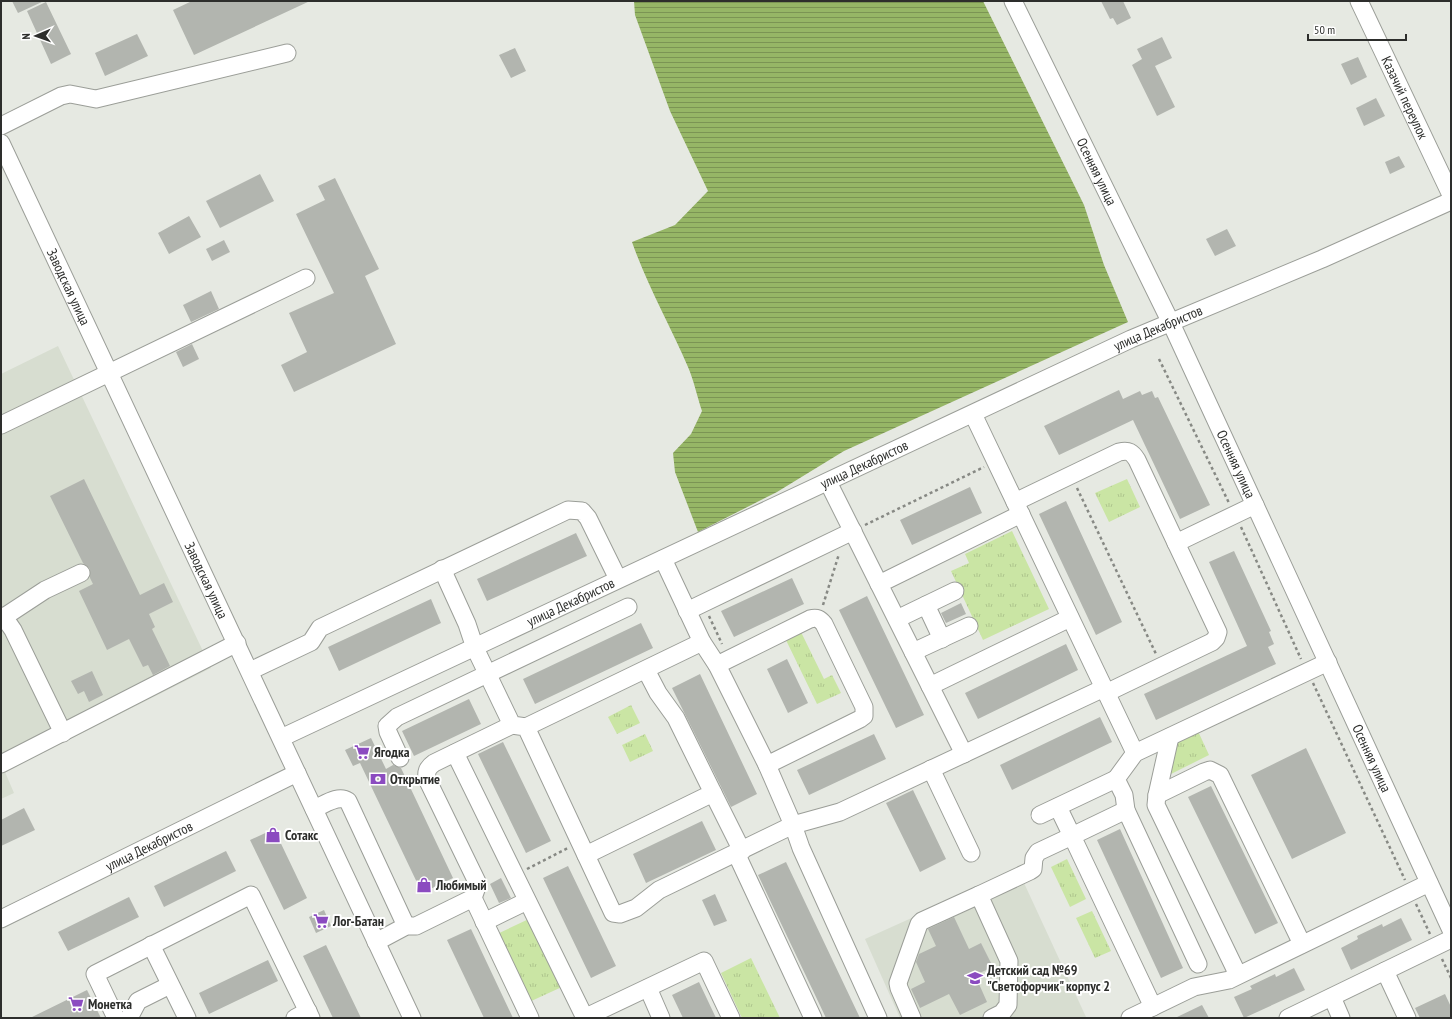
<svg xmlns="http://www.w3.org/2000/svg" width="1452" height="1019" font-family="'PT Sans Narrow',sans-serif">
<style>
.built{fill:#d7ddd0}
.park{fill:url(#park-tufts)}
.water{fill:url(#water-rules)}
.building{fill:#b2b5af}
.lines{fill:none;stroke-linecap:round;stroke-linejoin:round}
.minor-casing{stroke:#9b9e98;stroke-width:19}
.path{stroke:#878984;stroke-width:2.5;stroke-dasharray:3 3;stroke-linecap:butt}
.minor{stroke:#fff;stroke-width:17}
.labels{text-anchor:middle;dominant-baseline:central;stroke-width:4;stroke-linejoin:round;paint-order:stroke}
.street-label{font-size:14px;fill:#2d2e2c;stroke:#fff}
.poi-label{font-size:14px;font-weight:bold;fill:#2d2e2c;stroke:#fff;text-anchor:start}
</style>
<defs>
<pattern id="park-tufts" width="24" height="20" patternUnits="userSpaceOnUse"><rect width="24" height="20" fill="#cae5a4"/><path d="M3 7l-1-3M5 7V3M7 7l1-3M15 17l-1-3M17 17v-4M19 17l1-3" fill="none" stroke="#aec58d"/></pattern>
<pattern id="water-rules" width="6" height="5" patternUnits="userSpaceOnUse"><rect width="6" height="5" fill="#96b666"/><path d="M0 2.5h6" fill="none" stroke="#7b9454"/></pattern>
</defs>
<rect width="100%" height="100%" fill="#e6e9e2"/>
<path class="built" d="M58 346 211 668 5 772 14 793 1 799V374Z
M1018 870 1086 1017 900 1018 865 939Z"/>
<path class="park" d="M1127 479 1140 507 1109 522 1095 493Z
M1012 531 1049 609 983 640 951 571 969 563 965 554Z
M800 630 824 679 832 675 841 693 817 704 785 638Z
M631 705 640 723 617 734 608 717Z
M1197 729 1209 755 1167 776 1174 740Z
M645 734 653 751 630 762 622 745Z
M1067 859 1086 899 1070 907 1051 867Z
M1092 911 1111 951 1095 958 1076 918Z
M531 918 564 986 527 1003 495 935Z
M751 958 780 1018H742L721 973Z"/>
<path class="water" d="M634 1H983L1084 205 1104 265 1128 322 844 451 777 492 698 532 675 472 673 453 691 434 702 411C697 396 694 381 688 367 670 325 647 285 632 242L675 225 708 191 670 111 635 15Z"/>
<path class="building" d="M12 1H44L18 13Z
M192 1H310L194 55 173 10Z
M1101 1H1123L1131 18 1117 25 1113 18 1110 19Z
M46 2 71 54 51 64 27 11Z
M137 34 148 56 105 76 95 53Z
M1162 37 1172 58 1155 66 1175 107 1157 116 1132 65 1142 59 1137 49Z
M515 48 526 71 511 78 499 55Z
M1358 57 1367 77 1351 85 1341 64Z
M1376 98 1385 116 1364 126 1356 108Z
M1399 156 1405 167 1390 174 1385 162Z
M260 174 274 201 220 228 206 201Z
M335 178 379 269 365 276 396 344 294 392 281 365 307 352 289 313 334 293 296 214 325 200 318 186Z
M189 216 201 237 169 254 158 233Z
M1227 229 1236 246 1215 256 1206 239Z
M224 240 230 252 212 261 206 249Z
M211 291 219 309 191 322 183 305Z
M192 344 199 359 183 367 176 352Z
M1119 390 1123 399 1140 391 1142 395 1152 391 1155 398 1158 397 1210 505 1180 519 1133 420 1059 455 1044 426Z
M84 479 140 595 164 583 173 602 149 614 155 627 152 629 170 666 153 675 148 665 143 667 129 639 107 650 79 591 93 584 90 578V569L83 563 50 496Z
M970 487 982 513 912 545 900 520Z
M1066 501 1122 622 1096 635 1039 514Z
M576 533 587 556 487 601 477 579Z
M1234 551 1271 631 1269 632 1274 644 1268 647 1276 664 1156 720 1144 694 1247 646 1209 562Z
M792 578 804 604 734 637 721 611Z
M867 596 924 715 896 728 839 610Z
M431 599 441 623 339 671 328 647Z
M961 603 966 614 946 623 941 613Z
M641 623 653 648 535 704 523 679Z
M1066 644 1078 670 978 719 965 693Z
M787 659 808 703 788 713 767 669Z
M92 671 103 695 89 702 84 691 78 694 71 681Z
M700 674 757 794 731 807 672 688Z
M469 699 481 724 414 756 402 731Z
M1100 717 1112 742 1012 790 1000 765Z
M874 734 886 759 809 795 797 770Z
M371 738 386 769 393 765 401 768 453 878 422 893 360 763 353 766 345 750Z
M503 742 551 841 526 853 478 754Z
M1306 748 1346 833 1292 859 1251 775Z
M1211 786 1278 923 1255 934 1188 797Z
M913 790 946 859 920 872 886 803Z
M24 808 35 830 1 846V820Z
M702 821 716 850 646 883 633 854Z
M274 829 307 898 284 910 250 840Z
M1120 829 1183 968 1161 978 1097 840Z
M226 851 236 871 164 907 154 886Z
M786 862 860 1018H826L758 875Z
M568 866 616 966 591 978 543 878Z
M501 878 511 898 499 903 490 884Z
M715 894 727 921 714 926 702 900Z
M129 897 139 917 68 951 58 932Z
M324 910 331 926 316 933 309 917Z
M954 917 969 949 981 943 993 967 975 975 987 1002 960 1015 949 994 920 1008 911 989 925 982 916 962 919 954 936 946 928 929Z
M1401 918 1412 940 1351 970 1341 948 1358 939 1357 936 1382 924 1383 927Z
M471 929 513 1018H484L447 940Z
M326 945 361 1018H333L303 956Z
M268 960 278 981 209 1014 199 993Z
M1294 968 1305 990 1244 1018 1234 997 1252 989 1250 986 1275 974 1276 977Z
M699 982 716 1018H683L672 995Z
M87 990 101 1018H30Z
M1445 994 1451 1007V1018H1420L1415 1008Z
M1202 1005 1209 1018H1175Z"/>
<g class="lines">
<defs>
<g id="minor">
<path id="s1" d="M1013 1 1171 323 1451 930"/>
<path id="s2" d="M1359 1 1451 195"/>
<path d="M1 126 61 96 70 94 96 99 287 53"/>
<path id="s3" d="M1 143 412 1018"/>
<path d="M973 414 1135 753"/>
<path d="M1 425 306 278"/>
<path d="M828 482 879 584"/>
<path d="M1015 502 1119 452C1129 450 1132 452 1137 460L1218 632 1216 638 1212 642 1106 693"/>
<path d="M1176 543 1255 505"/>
<path d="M663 559 702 642 717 665 767 765 793 825 801 848 878 1018"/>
<path d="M442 569 467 624 475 648 512 725 526 727 613 913 620 914 636 908 659 890 793 825 840 812 1104 688"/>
<path d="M926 605 942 639"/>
<path d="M687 611 853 531"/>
<path d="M1 616 4 617 13 630 63 733"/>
<path d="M4 617 45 590 81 573"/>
<path d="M897 619 955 591"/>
<path d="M913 652 969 626"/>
<path d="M717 665 810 619C817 617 820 619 824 624L864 707V716L860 719 767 765"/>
<path d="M250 671 311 642 320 628 568 510 582 511 588 518 618 579"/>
<path d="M930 686 1070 618"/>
<path d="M526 727 702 642"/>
<path d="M1170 737 1157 795 1156 805 1238 975"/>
<path id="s4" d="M281 738 1131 339 1322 259 1451 201"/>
<path d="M455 753 585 1018"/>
<path d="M964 754 879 584 1021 514"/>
<path d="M400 758 388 732 387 726 397 717 628 607"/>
<path d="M1 764 237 643"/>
<path d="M931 769 971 853"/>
<path d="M713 793 742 851"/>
<path d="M1157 795 1204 772 1210 770 1220 775 1302 944"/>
<path d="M314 809C324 805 338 794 348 801L406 926"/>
<path d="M1126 810 1072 836 1153 1007"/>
<path d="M1040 815 1116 779"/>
<path d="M736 853 813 1018"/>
<path d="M586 855 713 793 676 718 658 693 646 670"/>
<path d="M473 898 530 1018"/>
<path id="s5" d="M1 919 297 773"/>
<path d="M484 922 527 901"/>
<path d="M376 942 406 926H416L473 898 478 884 427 779C426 772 427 768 434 763L512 725"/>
<path d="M151 945 187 1018"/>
<path d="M1198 964 1126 810 1124 795 1116 779 1135 753 1328 662"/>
<path d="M1385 971 1407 1018"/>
<path d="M648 988 661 1018"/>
<path d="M1332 997 1341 1018"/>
<path d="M116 1018 95 974 251 895 311 1018"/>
<path d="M129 1018 138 1001 170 985"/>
<path d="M295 1018 308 1011"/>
<path d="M584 1018 704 961 731 1018"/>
<path d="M912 1018 899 988 898 983 919 924 922 921 979 895"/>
<path d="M992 1018 1002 1013 1008 1005 1009 961 979 895 1030 871 1033 869 1034 858 1038 852 1072 836 1058 807"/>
<path d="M1130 1018 1194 987 1229 980 1429 883"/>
<path d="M1288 1018 1451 939"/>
</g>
</defs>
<use href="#minor" class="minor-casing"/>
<path class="path" d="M1159 359 1229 503
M1077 488 1156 654
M865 525 984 467
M1241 527 1301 659
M823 605 839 554
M709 616 722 644
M1313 683 1405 880
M527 869 568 848
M1416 904 1430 934
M1442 959 1451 978"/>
<use href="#minor" class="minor"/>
</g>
<defs>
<symbol id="supermarket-bare" viewBox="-9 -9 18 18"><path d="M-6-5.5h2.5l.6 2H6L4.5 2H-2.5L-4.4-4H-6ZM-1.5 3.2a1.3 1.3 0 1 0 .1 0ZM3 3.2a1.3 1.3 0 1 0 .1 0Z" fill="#8b4bc0" stroke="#fff" stroke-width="2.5" paint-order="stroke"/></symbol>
<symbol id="bank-bare" viewBox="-9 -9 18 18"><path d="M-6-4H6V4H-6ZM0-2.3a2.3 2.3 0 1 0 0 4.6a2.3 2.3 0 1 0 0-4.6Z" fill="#8b4bc0" stroke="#fff" stroke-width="2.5" paint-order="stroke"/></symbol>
<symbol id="shop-bare" viewBox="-9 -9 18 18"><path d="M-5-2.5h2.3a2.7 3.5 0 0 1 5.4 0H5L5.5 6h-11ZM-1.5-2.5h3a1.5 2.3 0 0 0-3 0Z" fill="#8b4bc0" stroke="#fff" stroke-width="2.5" paint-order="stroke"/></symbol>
<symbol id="school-bare" viewBox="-9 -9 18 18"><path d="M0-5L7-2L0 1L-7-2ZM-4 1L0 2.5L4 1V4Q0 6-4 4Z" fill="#8b4bc0" stroke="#fff" stroke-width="2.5" paint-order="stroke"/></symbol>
</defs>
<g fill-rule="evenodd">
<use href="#supermarket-bare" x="351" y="741" width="22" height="22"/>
<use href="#bank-bare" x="367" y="768" width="22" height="22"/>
<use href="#shop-bare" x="262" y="824" width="22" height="22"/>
<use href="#shop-bare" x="413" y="874" width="22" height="22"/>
<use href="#supermarket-bare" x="310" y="910" width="22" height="22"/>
<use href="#school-bare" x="964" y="967" width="22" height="22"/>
<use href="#supermarket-bare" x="65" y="993" width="22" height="22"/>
</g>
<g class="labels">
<g class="street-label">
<text stroke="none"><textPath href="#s2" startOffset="107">Казачий переулок</textPath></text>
<text stroke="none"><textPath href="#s1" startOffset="190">Осенняя улица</textPath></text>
<text stroke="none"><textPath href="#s3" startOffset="159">Заводская улица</textPath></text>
<text stroke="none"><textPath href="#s4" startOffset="968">улица Декабристов</textPath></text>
<text stroke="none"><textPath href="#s1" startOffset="514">Осенняя улица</textPath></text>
<text stroke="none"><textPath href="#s4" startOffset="644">улица Декабристов</textPath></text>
<text stroke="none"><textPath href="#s3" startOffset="483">Заводская улица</textPath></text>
<text stroke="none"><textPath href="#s4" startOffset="320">улица Декабристов</textPath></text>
<text stroke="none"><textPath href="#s1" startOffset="838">Осенняя улица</textPath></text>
<text stroke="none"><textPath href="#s5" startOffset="165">улица Декабристов</textPath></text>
</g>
<g class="poi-label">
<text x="374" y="752">Ягодка</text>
<text x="390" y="779">Открытие</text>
<text x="285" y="835">Сотакс</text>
<text x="436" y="885">Любимый</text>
<text x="333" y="921">Лог-Батан</text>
<text x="987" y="970">Детский сад №69<tspan x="987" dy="16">"Светофорчик" корпус 2</tspan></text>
<text x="88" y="1004">Монетка</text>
</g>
</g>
<rect width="1452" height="1019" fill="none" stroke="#2d2e2c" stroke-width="4"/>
<g transform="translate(36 36) rotate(268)" stroke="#ffffff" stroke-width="3" paint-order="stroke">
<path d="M0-3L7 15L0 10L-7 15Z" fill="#2d2e2c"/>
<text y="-6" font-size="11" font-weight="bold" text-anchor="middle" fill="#2d2e2c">N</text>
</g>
<path d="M1308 34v6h98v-6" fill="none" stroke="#2d2e2c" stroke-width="2"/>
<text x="1314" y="34" font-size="12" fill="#2d2e2c" stroke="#ffffff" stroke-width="3" paint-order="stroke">50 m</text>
</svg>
